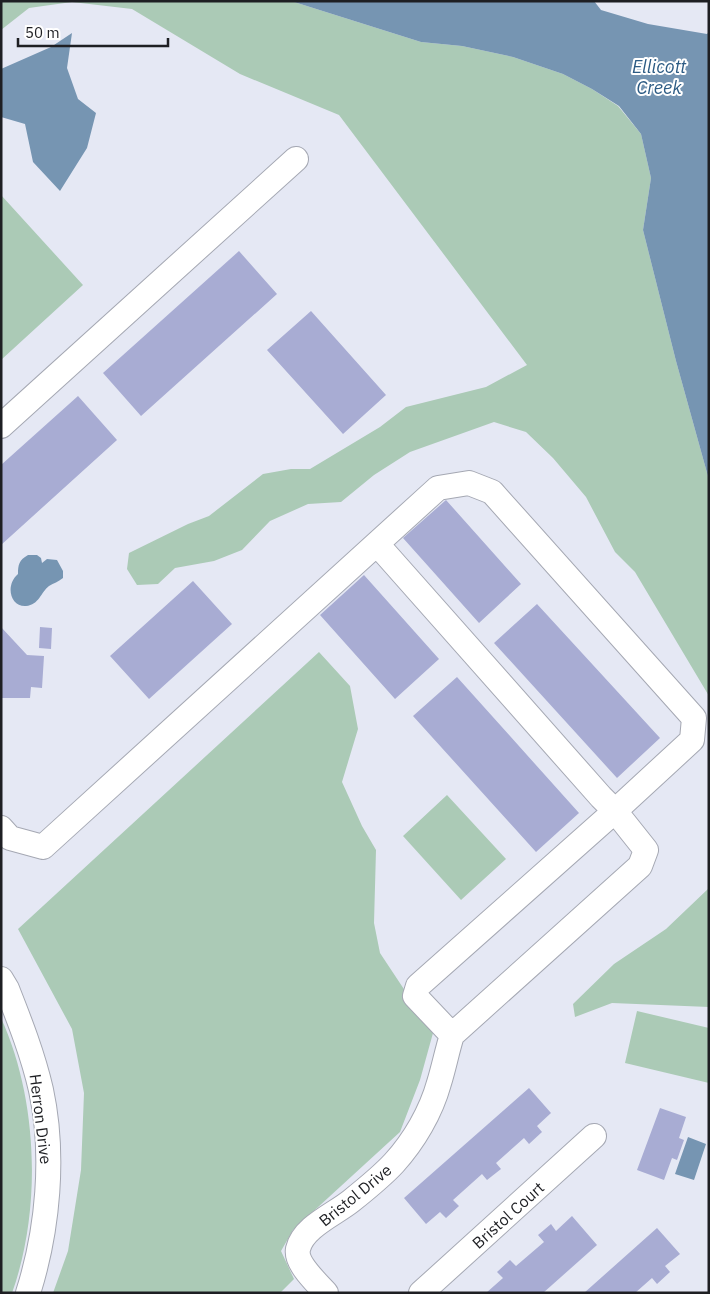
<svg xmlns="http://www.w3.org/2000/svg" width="710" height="1294" font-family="'IBM Plex Sans',sans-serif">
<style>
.green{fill:#abcab6}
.water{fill:#7695b2}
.building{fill:#a8acd3}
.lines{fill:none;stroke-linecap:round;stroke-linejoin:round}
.minor-casing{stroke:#a5a8b3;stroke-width:26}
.minor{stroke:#fff;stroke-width:24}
.labels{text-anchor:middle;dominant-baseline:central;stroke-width:4;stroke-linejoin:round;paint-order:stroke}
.street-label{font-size:16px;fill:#1e1f23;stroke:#fff}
.water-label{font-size:18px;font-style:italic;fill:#2c5b84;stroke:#fff}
</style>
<rect width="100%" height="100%" fill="#e5e8f4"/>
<path class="green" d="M1 1H291L421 42 462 46 513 57 563 74 592 89 618 106 641 134 651 178 643 230 676 361 709 480V696L635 572 615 552 586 497 553 458 526 432 494 422 410 452 374 475 341 502 308 504 270 521 242 550 214 561 175 568 158 584 137 585 127 569 129 553 188 524 209 516 263 474 291 469H310L380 427 406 407 486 387 527 365 339 115 240 74 132 9 72 2 29 8 1 30Z
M1 195 83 285 1 360Z
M319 652 350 686 358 729 342 782 362 826 376 850 374 923 380 953 433 1033 420 1080 400 1132 293 1230 281 1251 294 1279 280 1293H53L68 1251 81 1170 84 1093 72 1029 18 929Z
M447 795 506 859 461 900 403 836Z
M709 888V1007L612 1003 575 1017 573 1004 614 964 666 929Z
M637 1011 709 1028V1083L625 1063Z
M1 1018C38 1099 42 1209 12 1293H1Z"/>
<path class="water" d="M291 1H594L601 10 648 24 707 34 709 32V480L676 361 643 230 651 178 641 134 619 106 592 89 563 74 513 57 462 46 421 42Z
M72 33 67 68 78 99 96 113 87 148 60 191 33 162 25 124 1 117V69L51 47Z
M28 555H37L41 558 42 563 47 559 57 560 63 571V578C58 582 54 583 49 586 41 592 39 605 26 606 10 607 5 585 18 574 18 565 19 560 28 555Z
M688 1137 706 1144 694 1180 675 1174Z"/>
<path class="building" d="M239 251 277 294 141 416 103 373Z
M311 311 386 395 343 434 267 350Z
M78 396 117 440 1 545V465Z
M446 500 521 584 479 623 403 538Z
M364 575 439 659 395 699 320 615Z
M193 581 232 624 149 699 110 656Z
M537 604 660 738 617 778 494 643Z
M1 627 27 655 44 656 42 688 31 687 30 698H1Z
M40 627 52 628 51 649 39 648Z
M457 677 579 813 536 852 413 716Z
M529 1088 551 1113 537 1126 542 1132 529 1144 524 1138 496 1163 501 1169 487 1180 482 1174 453 1200 459 1206 446 1218 440 1212 426 1224 404 1198Z
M660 1108 686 1117 679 1138 684 1140 677 1160 672 1158 664 1180 637 1170Z
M572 1216 597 1245 543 1293H486L503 1278 497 1272 510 1260 516 1266 544 1242 538 1235 551 1224 556 1231Z
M657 1228 680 1254 665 1266 670 1272 657 1284 652 1278 635 1293H584Z"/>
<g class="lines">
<defs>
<path id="minor" d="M1 426 296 159
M377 544 601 797 615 811 646 850 640 866 452 1035
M1 828 10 838 43 847 438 488 469 483 492 492 694 718 692 740 615 811 418 986 415 996 452 1035
M1 979 7 989C20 1022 33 1055 41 1090 55 1155 48 1230 28 1293
M326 1293C317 1283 295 1263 298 1249 303 1227 335 1214 351 1201 366 1189 382 1176 394 1163 414 1141 431 1112 439 1083 444 1067 447 1051 452 1035
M421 1293 594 1136"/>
</defs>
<use href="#minor" class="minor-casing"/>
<use href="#minor" class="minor"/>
</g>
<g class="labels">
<g class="street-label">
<text transform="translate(41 1119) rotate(83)">Herron Drive</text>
<text transform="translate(355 1195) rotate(-39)">Bristol Drive</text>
<text transform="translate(508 1215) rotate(-42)">Bristol Court</text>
</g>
<g class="water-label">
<text x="659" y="66">Ellicott<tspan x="659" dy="21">Creek</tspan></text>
</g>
</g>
<rect width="710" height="1294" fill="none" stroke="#1e1f23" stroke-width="5"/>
<path d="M18 38v8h150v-8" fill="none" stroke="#1e1f23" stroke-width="2.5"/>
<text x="25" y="38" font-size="15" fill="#1e1f23" stroke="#ffffff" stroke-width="4" paint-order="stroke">50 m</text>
</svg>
